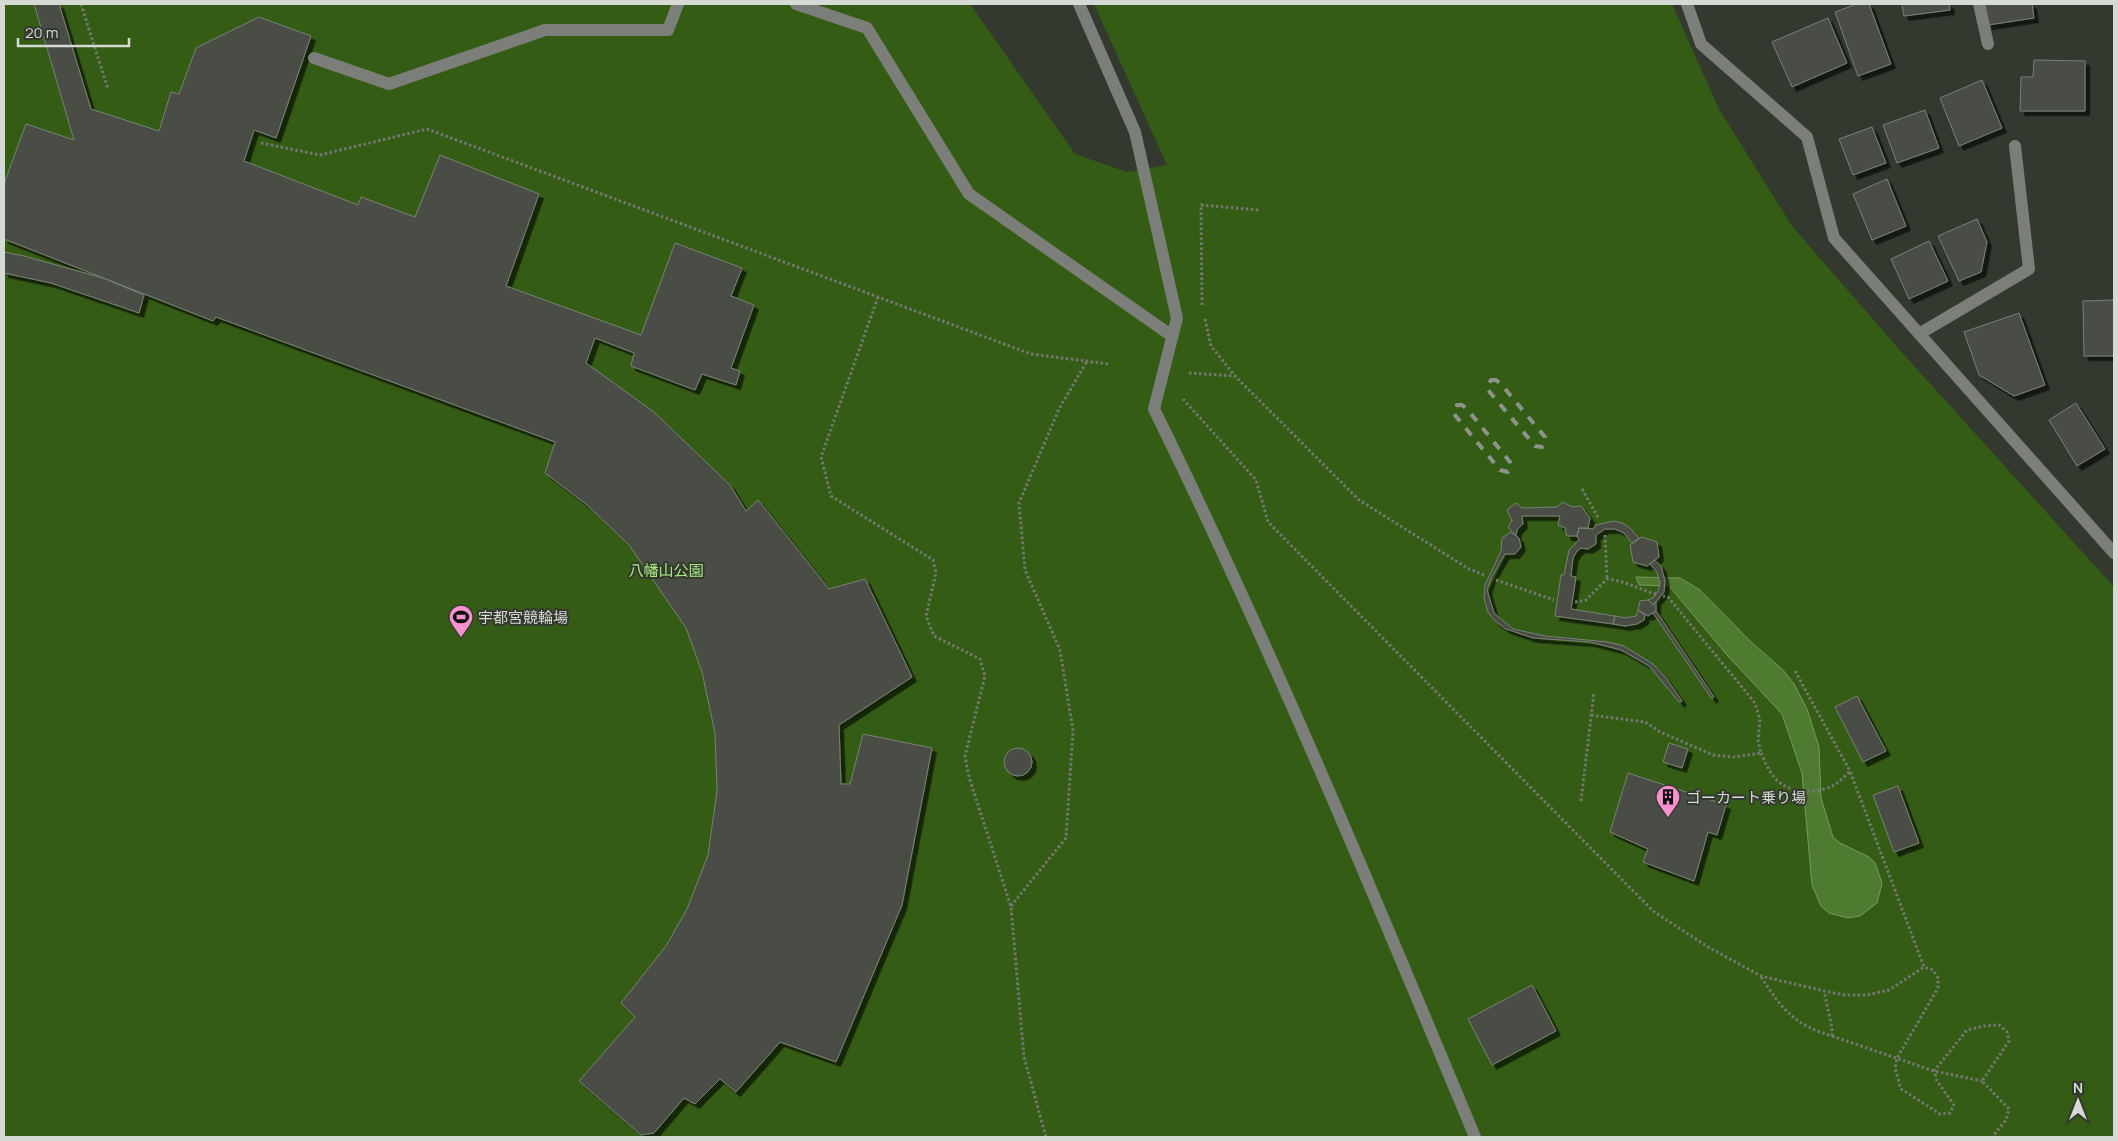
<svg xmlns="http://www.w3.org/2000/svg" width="2118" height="1141" font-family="Manrope,'Noto Sans JP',sans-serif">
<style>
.green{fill:#355c14}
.water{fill:#4f7b30;stroke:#789861}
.building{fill:#484e44;stroke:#7a8176;filter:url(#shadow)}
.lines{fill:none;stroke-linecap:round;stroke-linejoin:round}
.path{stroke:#737870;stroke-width:3;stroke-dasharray:2.5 2.5;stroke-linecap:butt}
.minor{stroke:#7b7e79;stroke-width:12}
.rail{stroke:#8e938b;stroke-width:4;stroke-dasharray:9 9;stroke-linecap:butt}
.labels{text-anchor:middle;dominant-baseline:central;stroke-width:4;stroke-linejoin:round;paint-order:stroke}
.park-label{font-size:15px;fill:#ace984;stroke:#33392f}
.poi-label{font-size:15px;fill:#d6dad4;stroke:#33392f;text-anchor:start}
</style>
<defs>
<filter id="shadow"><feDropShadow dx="4.5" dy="4.5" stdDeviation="0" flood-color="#0009"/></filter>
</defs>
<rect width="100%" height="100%" fill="#33392f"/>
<path class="green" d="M4 4H970L1075 154 1127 172 1167 165 1094 4H1672L1719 109 1792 226 1897 347 2114 587V1137H4Z"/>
<path class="water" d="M1636 577 1680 578 1700 590 1750 641 1783 670 1794 684 1807 709 1819 747 1821 798 1833 837 1840 843 1869 857 1875 863 1882 883 1877 903 1860 916 1848 918 1829 913 1821 906 1812 885 1802 773 1782 714 1727 655 1669 586 1639 585Z"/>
<path class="building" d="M34 4H59L91 109 159 131 171 92 179 94 196 48 259 17 311 36 276 138 254 130 244 161 358 205 361 197 415 217 440 155 539 194 506 286 641 335 675 243 742 268 731 296 754 305 731 368 740 371 736 385 702 374 695 390 631 366 634 353 595 338 586 363 654 412 730 485 746 511 758 500 829 589 865 579 912 677 839 725 841 784H850L863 734 932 748 902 905 836 1062 780 1042 736 1092 720 1079 695 1104 684 1098 654 1133 641 1135 579 1081 635 1017 621 1003 666 946 687 909 708 855 717 791 715 733 702 672 686 628 629 545 587 505 545 473 555 442 216 317 213 321 4 239V184L26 124 74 140Z
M1857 4H1869L1891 64 1858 76 1835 12Z
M1902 4H1949L1950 10 1904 16Z
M1985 4H2032L2034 18 1988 25Z
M1828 18 1847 63 1792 87 1772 42Z
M2034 60 2085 61V111H2020L2021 77H2033Z
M1982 80 2002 128 1959 146 1940 98Z
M1925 110 1939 148 1897 163 1883 125Z
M1872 127 1886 163 1853 175 1839 139Z
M1887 179 1906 226 1872 240 1853 194Z
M1977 219 1987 242 1981 272 1959 281 1938 236Z
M1929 241 1948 281 1909 299 1891 259Z
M4 252 24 256 103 278 144 295 139 313 51 283 4 273Z
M2114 300V356H2084L2083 301Z
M2019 313 2045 385 2014 396 1979 375 1964 332Z
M2076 403 2105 449 2077 466 2049 420Z
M1563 502 1572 507 1581 506 1590 518 1588 528H1579L1577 536H1567L1565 528 1558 525 1560 516H1522L1523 524 1517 530 1516 536 1508 527 1512 521 1507 510 1516 503 1522 508 1557 507Z
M1614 521 1622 523 1630 528 1639 538 1632 543 1624 533 1615 529H1605L1596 535V544L1588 549 1581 548 1577 551 1573 558 1571 576 1576 577 1571 609 1615 616 1613 624 1555 616 1561 575H1564L1569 550 1579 540 1577 536 1579 528 1593 529 1596 525Z
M1511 532 1519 538 1521 547 1515 554H1505L1491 578 1487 590 1494 613 1513 629 1545 636 1608 642 1624 646 1653 664 1666 678 1682 701 1680 703 1649 666 1621 650 1590 642 1533 638 1506 629 1495 621 1488 612 1484 598 1485 585 1501 551 1502 538Z
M1642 537 1657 542 1659 557 1647 566 1633 562 1630 545Z
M1655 560 1661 566 1665 581 1664 592 1653 605 1648 600 1654 597 1658 591 1660 583 1657 572 1650 564Z
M1648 600 1653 605 1656 602V611L1648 616 1638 610 1640 601Z
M1638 610 1645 615 1644 620 1637 624 1625 626 1613 624 1615 616 1625 618 1636 616Z
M1656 611 1714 697 1712 699 1653 613Z
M1857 696 1886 751 1863 762 1835 707Z
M1669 743 1688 749 1682 768 1663 762Z
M1004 762a14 14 0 1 1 28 0a14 14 0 1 1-28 0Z
M1628 773 1726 805 1717 835 1708 832 1694 881 1643 862 1648 849 1610 832Z
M1898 786 1919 843 1894 852 1873 795Z
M1532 985 1556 1031 1492 1065 1468 1019Z"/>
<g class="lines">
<path class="path" d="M81 4 108 89
M261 143 320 155 427 129 1031 354 1109 364
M878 297 821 457 831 496 933 560 936 573 926 616 934 636 980 659 985 676 965 756 969 777 1011 907 1024 1057 1046 1137
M1202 305 1201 205 1259 210
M1205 319 1211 346 1235 376
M1189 373 1235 376 1359 500 1469 569 1484 575
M1183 399 1256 480 1268 522 1653 911 1708 947 1761 976 1824 991 1845 995H1867L1889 990 1924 967
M1582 489 1599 519
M1605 535 1607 579
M1496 580 1554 600
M1575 602 1586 600 1607 579C1626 581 1638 589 1656 594
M1795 671 1850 771
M1591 715 1645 722 1660 732 1713 755 1734 757 1761 753 1758 741 1760 720 1755 703 1668 597 1663 596
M1761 753C1765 761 1768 770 1774 777 1787 794 1818 795 1836 784 1841 780 1846 775 1850 771L1924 967 1933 970 1938 978V988L1897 1058 1895 1068 1901 1089 1940 1114 1950 1113 1954 1105 1937 1081 1934 1071 1967 1030 1984 1026 1999 1025 2007 1032 2009 1041 1982 1081 2009 1109 2006 1120 1992 1137
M1581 801 1594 692
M1011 906 1066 838 1073 730 1060 650 1025 570 1019 503 1059 409 1087 361
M1761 977C1782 1009 1794 1025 1832 1036V1028L1824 991
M1832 1036 1934 1071 1982 1081"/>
<path class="minor" d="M796 4 867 28 969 194 1172 336
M1079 4 1135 132 1177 318 1154 409C1271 647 1373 892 1475 1137
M1687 4 1701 44 1807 137 1834 238 2114 553
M1979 4 1988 44
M314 58 389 84 545 30H668L678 4
M1919 334 2029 269 2015 146"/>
<path class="rail" d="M1491 380H1496L1501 384 1545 437V444L1542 447 1535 446 1488 390 1487 386Z
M1457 405H1462L1467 409 1510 462 1511 468 1508 472 1500 470 1454 414 1453 411Z"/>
</g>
<defs>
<symbol id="stadium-pin" viewBox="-11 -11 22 30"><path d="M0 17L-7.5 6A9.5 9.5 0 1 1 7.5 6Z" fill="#f790ce" stroke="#33392f"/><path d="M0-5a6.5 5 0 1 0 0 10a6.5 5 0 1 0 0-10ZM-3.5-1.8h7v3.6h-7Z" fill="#111"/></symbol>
<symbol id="building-pin" viewBox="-11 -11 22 30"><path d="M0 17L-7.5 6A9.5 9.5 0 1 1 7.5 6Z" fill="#f790ce" stroke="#33392f"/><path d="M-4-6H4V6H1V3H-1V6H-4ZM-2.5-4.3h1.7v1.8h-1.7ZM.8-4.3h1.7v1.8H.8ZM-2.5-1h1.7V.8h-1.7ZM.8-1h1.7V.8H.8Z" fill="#111"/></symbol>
</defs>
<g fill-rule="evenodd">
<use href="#stadium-pin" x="447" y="603" width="28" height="38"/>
<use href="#building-pin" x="1654" y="783" width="28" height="38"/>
</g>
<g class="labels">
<g class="park-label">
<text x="666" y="570">八幡山公園</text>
</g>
<g class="poi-label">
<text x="478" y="617">宇都宮競輪場</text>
<text x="1686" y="797">ゴーカート乗り場</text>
</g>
</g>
<rect width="2118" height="1141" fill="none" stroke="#d6dad4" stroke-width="10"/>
<g transform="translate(2078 1101)" stroke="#33392f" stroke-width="4" paint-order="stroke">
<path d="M0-4L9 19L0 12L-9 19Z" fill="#d6dad4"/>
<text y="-8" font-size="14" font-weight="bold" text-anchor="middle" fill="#d6dad4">N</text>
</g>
<path d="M18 38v8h111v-8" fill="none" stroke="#d6dad4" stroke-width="2.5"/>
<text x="25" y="38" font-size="15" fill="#d6dad4" stroke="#33392f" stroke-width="4" paint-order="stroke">20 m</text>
</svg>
